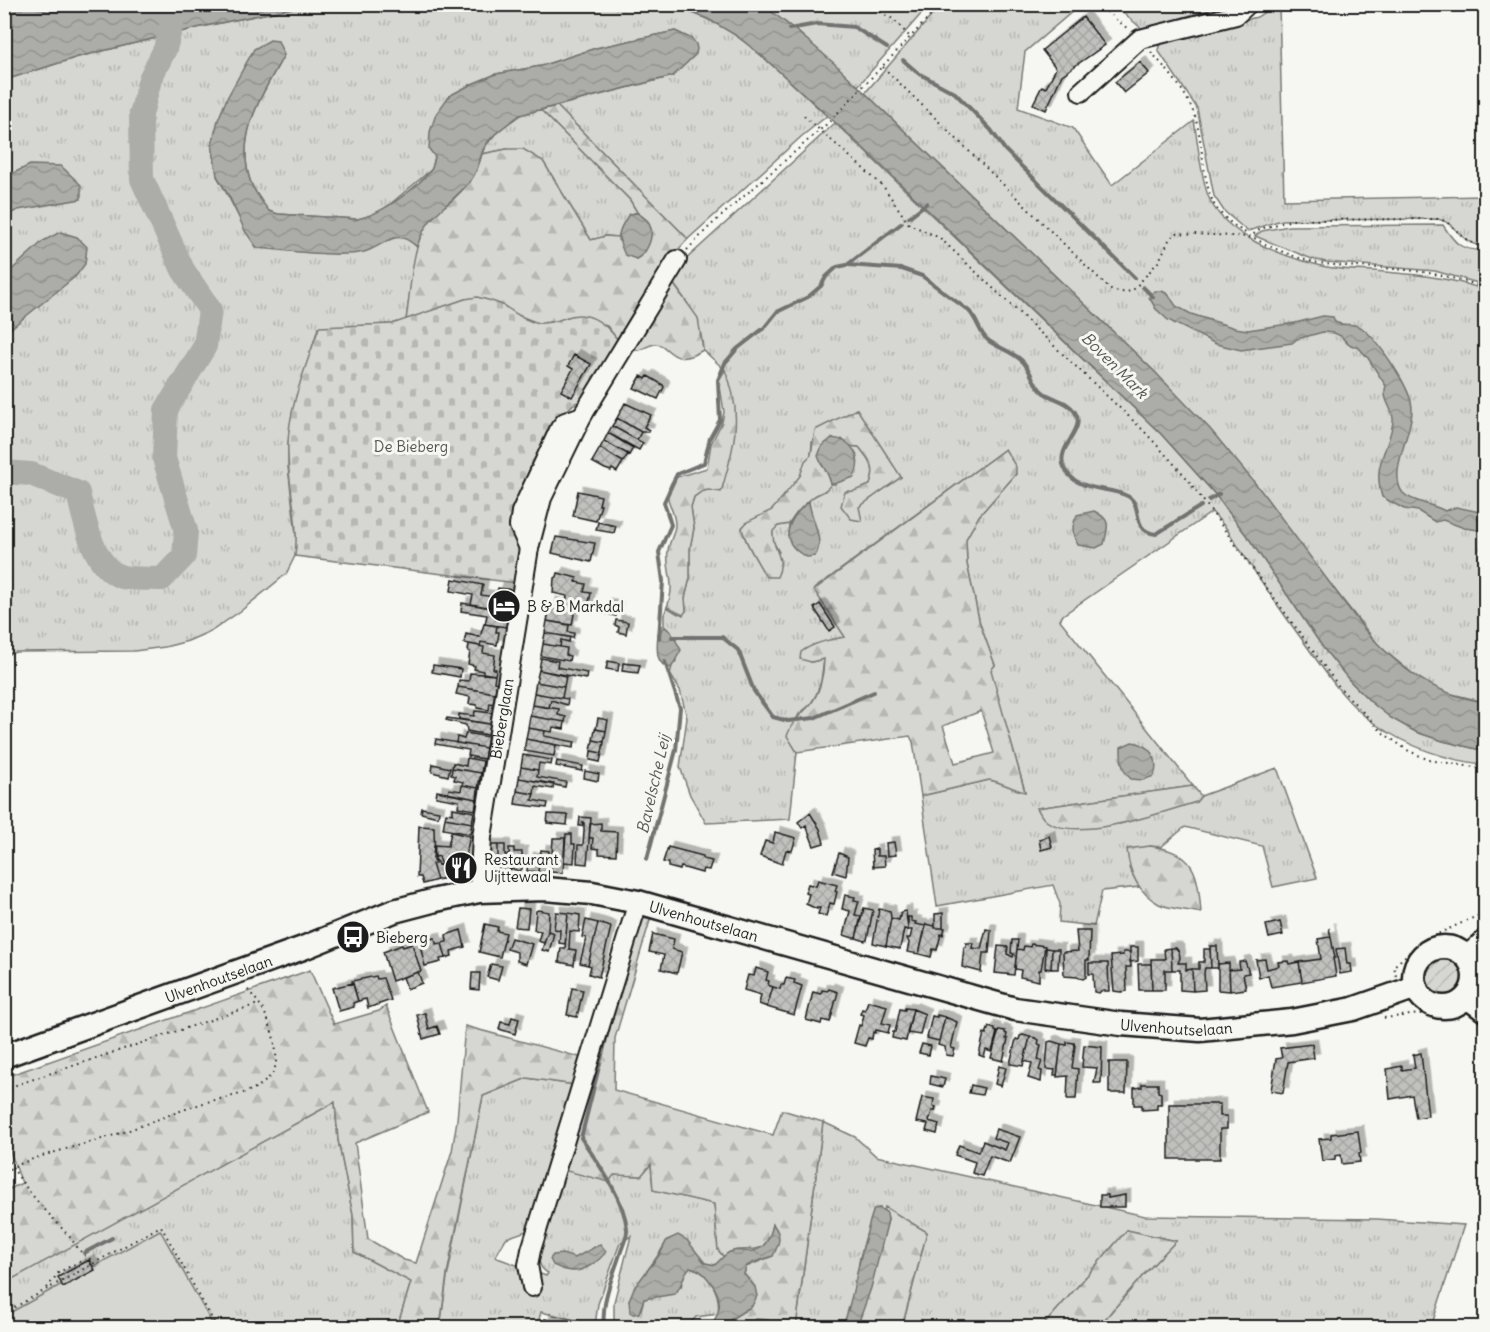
<svg xmlns="http://www.w3.org/2000/svg" width="1490" height="1332" font-family="Delius,sans-serif">
<style>
.grass{fill:url(#grass-tufts);stroke:#797977;stroke-width:1.5;fill-rule:evenodd}
.forest{fill:url(#forest-firs);stroke:#797977;stroke-width:1.5;fill-rule:evenodd}
.cemetery{fill:url(#cemetery-stones);stroke:#797977;stroke-width:1.5}
.park{fill:#d6d6d2;stroke:#797977;stroke-width:1.5}
.garden{fill:url(#garden-furrows);stroke:#797977;stroke-width:1.5}
.water{fill:url(#water-waves);stroke:#727271;stroke-width:1.5}
.lines{fill:none;stroke-linecap:round;stroke-linejoin:round}
.stream{stroke:#727271;stroke-width:4}
.river{stroke:#acaca9;stroke-width:24}
.building{fill:url(#building-cross-hatch);stroke:#1c1c1c;stroke-width:1.5;filter:url(#shadow)}
.minor-casing{stroke:#1c1c1c;stroke-width:22}
.major-casing{stroke:#1c1c1c;stroke-width:27}
.path{stroke:#1c1c1c;stroke-width:2;stroke-dasharray:1.5 4.5;stroke-linecap:butt}
.minor{stroke:#f6f6f2;stroke-width:18}
.major{stroke:#f6f6f2;stroke-width:22}
.labels{text-anchor:middle;dominant-baseline:central;stroke-width:6;stroke-linejoin:round;paint-order:stroke}
.park-label{font-size:15px;fill:#545453;stroke:#f6f6f2}
.poi-label{font-size:15px;fill:#1c1c1c;stroke:#f6f6f2;text-anchor:start}
.street-label{font-size:15px;fill:#1c1c1c;stroke:#f6f6f2}
.water-label{font-size:16px;font-style:italic;fill:#565654;stroke:#f6f6f2}
</style>
<defs>
<pattern id="grass-tufts" width="24" height="20" patternUnits="userSpaceOnUse" patternTransform="scale(1.5)"><rect width="24" height="20" fill="#d6d6d2"/><path d="M3 7l-1-3M5 7V3M7 7l1-3M15 17l-1-3M17 17v-4M19 17l1-3" fill="none" stroke="#b7b7b4"/></pattern>
<pattern id="forest-firs" width="22" height="20" patternUnits="userSpaceOnUse" patternTransform="scale(1.5)"><rect width="22" height="20" fill="#d6d6d2"/><path d="M5 1l3.5 6h-7zM16 11l3.5 6h-7z" fill="#b7b7b4"/></pattern>
<pattern id="cemetery-stones" width="16" height="16" patternUnits="userSpaceOnUse" patternTransform="scale(1.5)"><rect width="16" height="16" fill="#d6d6d2"/><path d="M2 7V4a2 2 0 0 1 4 0v3zM10 15v-3a2 2 0 0 1 4 0v3z" fill="#b7b7b4"/></pattern>
<pattern id="garden-furrows" width="10" height="10" patternUnits="userSpaceOnUse" patternTransform="scale(1.5)"><rect width="10" height="10" fill="#d6d6d2"/><path d="M-1 1l2-2M0 10L10 0M9 11l2-2" fill="none" stroke="#b7b7b4"/></pattern>
<pattern id="water-waves" width="16" height="10" patternUnits="userSpaceOnUse" patternTransform="scale(1.5)"><rect width="16" height="10" fill="#acaca9"/><path d="M0 5q4-4 8 0t8 0" fill="none" stroke="#939391"/></pattern>
<pattern id="building-cross-hatch" width="8" height="8" patternUnits="userSpaceOnUse" patternTransform="scale(1.5)"><rect width="8" height="8" fill="#c0c0bd"/><path d="M0 0l8 8M0 8l8-8" fill="none" stroke="#a4a4a2"/></pattern>
<filter id="shadow"><feDropShadow dx="5.5" dy="-5.5" stdDeviation="0" flood-color="#0004"/></filter>
</defs>
<rect width="100%" height="100%" fill="#f6f6f2"/>
<filter id="ink" filterUnits="userSpaceOnUse"><feTurbulence type="fractalNoise" baseFrequency=".0167" numOctaves="2"/><feDisplacementMap in="SourceGraphic" scale="12" xChannelSelector="R" yChannelSelector="G"/><feConvolveMatrix kernelMatrix="1 2 1 2 8 2 1 2 1" color-interpolation-filters="sRGB"/></filter>
<g filter="url(#ink)">
<path class="grass" d="M672 4C695 14 719 23 739 38 771 61 798 90 827 116L802 136 688 239 557 106 673 76 692 39 675 31 596 48 541 66 496 74 472 84 449 96 432 169 382 211 370 217 357 219 278 214 268 211C263 203 255 193 251 183 234 136 262 95 284 55L217 176C231 199 241 225 257 248L399 236 408 238 417 247 406 320 392 324 318 328 292 415 288 443V467L297 543 295 556 286 574 242 610 213 630 188 641 165 647 134 651 16 652 5 655V80L78 57 201 27 307 5Z
M763 5H929L858 86 799 33Z
M941 5H1080L1025 52 1018 108 1073 128 1112 185 1194 121C1198 142 1201 180 1209 198 1225 235 1281 256 1318 265 1336 270 1355 270 1373 271 1412 274 1449 277 1485 290V702L1448 693 1423 682 1380 647 1323 575 1155 372 865 93Z
M1115 5H1223L1143 30Z
M1275 5H1279L1284 200 1485 196V246C1461 246 1458 223 1438 219L1292 220C1276 218 1264 228 1247 231L1224 211 1214 196 1197 108 1158 50 1160 42 1257 17Z
M541 110 630 200 637 212 629 215 618 237 606 236 591 240 543 161 507 149 482 154C486 141 509 119 522 114 528 112 535 111 541 110Z
M835 123 1161 434 1214 493 1250 540 1324 649 1350 681 1371 702 1391 718 1416 732 1443 741 1485 751V764C1447 761 1407 746 1375 724 1346 704 1326 673 1306 645 1278 607 1252 568 1226 528L1212 512 1063 615 1060 620 1193 786 1037 808 1120 824 1196 802 1201 796 1277 768 1317 878 1273 887 1262 846 1185 827 1161 847 1150 846 1129 868 1139 887 1102 891 1094 926 1059 922 1060 904 1053 885 937 906 921 796 989 780C1002 782 1012 789 1025 791L990 670 995 665 980 624 967 564 966 539 979 516 1016 474 1005 449 814 589 846 638 812 645 811 662 824 659 821 681 816 695 810 705 799 714 788 736 797 752 790 819 706 823 690 795 680 767 687 718 680 690 670 674 672 666 676 661 671 632 664 626V615L667 607 678 614 686 611 685 598 690 578V548L694 528 691 507 694 497 701 492 724 483 725 370 703 350C702 322 687 301 670 279L683 262ZM856 409 901 477 859 507 847 491 854 492 870 485C877 467 870 461 859 447L849 446 857 455 854 477 831 484 825 491 812 497 809 501 810 515 788 535 789 524 778 526 773 530 772 540 779 552 762 570C755 555 745 544 742 528 751 517 764 518 773 509 781 501 794 485 800 476 805 469 804 461 811 456L812 442Z
M1443 225C1455 244 1461 251 1485 250V285L1435 271 1326 262 1312 259 1255 236 1262 231 1289 226Z
M527 1078 575 1085 532 1229 506 1238 495 1257 546 1276 548 1273C541 1270 539 1264 538 1257L563 1170 641 1176 651 1164 653 1190 714 1204 718 1250 724 1257 715 1265 705 1263 697 1254 667 1240C656 1262 639 1278 629 1300L641 1310 644 1299 681 1287 685 1272 690 1267C710 1272 721 1294 718 1314L696 1317 687 1327H614V1302L631 1236 620 1243 598 1304 595 1325 541 1312 537 1327 440 1328 447 1278 483 1096Z
M335 1102 338 1140 353 1215 354 1252 411 1282 397 1328 5 1327 4 1283Z
M823 1122 855 1137 876 1156 1145 1216 1377 1219 1464 1225 1431 1327H1098L1145 1273 1176 1241 1127 1230 1042 1327 902 1328 927 1232 885 1208 884 1211 880 1208 874 1209 860 1257 854 1293 843 1327 796 1328Z"/>
<path class="forest" d="M557 106 688 239C658 270 639 302 617 339L607 326 567 317 557 321 538 323 515 314 500 304 465 299 406 320C411 289 411 242 431 217 435 212 443 207 449 203 465 189 477 175 482 154L507 149H523L543 161 591 240 606 236 618 237V240L636 259C652 251 648 237 648 221L637 212 630 200 541 110Z
M670 279 698 318 703 350C670 370 670 343 655 344 643 346 644 352 627 350Z
M725 370C744 413 734 449 721 492L708 490 701 492 694 497 691 507 694 528 690 548V578L685 598 686 611 683 615 667 607C677 582 665 572 668 550 669 542 676 531 675 523 673 503 660 499 674 478L707 468 711 444 722 422 724 412 719 380Z
M857 409 901 477 859 507 862 521 851 519 841 506 845 492 854 491 870 485C877 467 870 461 859 447L849 446 842 439 821 464C827 470 829 475 831 484 826 493 818 492 812 498 803 505 795 514 789 524L778 526 773 531C771 550 787 557 777 577H766C758 562 745 544 742 528L747 522 772 510 800 476 805 461 811 455 815 430Z
M1005 449 1016 467V474L979 516 966 539 967 564 980 624 995 665 991 670 1025 792C1012 789 1002 782 989 780L921 796 913 742 910 736 797 752 787 736C794 718 798 718 810 705 820 693 824 674 824 659L811 662 800 659 801 652C813 643 831 639 845 637L814 590ZM981 711 994 753 955 763 943 726Z
M1193 786 1201 796 1196 802C1164 812 1072 845 1044 819 1041 816 1039 811 1037 808Z
M1150 846C1195 852 1198 872 1201 913 1188 910 1170 909 1159 904 1137 892 1129 872 1127 849Z
M640 914 651 917 615 1038 614 1090 773 1135 782 1110 823 1122 796 1327H767L768 1320 756 1319 752 1327H733L730 1325 731 1319 752 1306 755 1287 744 1274 746 1267 773 1256V1225C767 1266 738 1239 724 1257L718 1250 714 1204 653 1190 651 1164 641 1176 614 1175 609 1182 563 1170Z
M310 970 334 1024 379 1011 386 1006 428 1112 355 1143 368 1239 404 1260 416 1263 452 1151 457 1120 465 1026 583 1058 575 1085 527 1078 483 1096 447 1274 440 1327H397L411 1282 354 1252 353 1215 338 1140 335 1102 5 1283V1191L22 1183 5 1138V1077Z
M885 1207 927 1232 902 1327 857 1328 888 1220 887 1213 884 1211Z
M1127 1230 1176 1241 1145 1273 1098 1327H1042Z"/>
<path class="cemetery" d="M477 297C485 299 493 301 500 304 513 310 523 321 538 323 548 324 556 321 565 318 587 309 604 322 617 339L583 401 575 403 564 413 525 541 517 583 295 556C300 519 286 482 288 444 289 405 307 365 319 327L392 324 465 299Z"/>
<path class="park" d="M160 1230 214 1327H5L4 1316Z"/>
<path class="garden" d="M1426 978a18 18 0 1 1 36 0a18 18 0 1 1-36 0Z"/>
<path class="water" d="M5 4H307V5L201 27 78 57 5 80Z
M672 5H763L799 33 836 65 1155 372 1210 429 1259 488 1364 629C1398 667 1433 695 1485 702V751L1443 741 1416 732 1391 718 1371 702 1350 681 1324 649 1250 540 1214 493 1161 434 861 146 761 55 737 36 708 19Z
M675 31 692 39 696 44 697 49 696 54 673 76 520 115C508 124 490 135 483 150 479 160 479 170 471 180 451 206 427 212 417 247 395 226 387 245 364 252 338 258 284 250 257 248L245 231 230 198 217 176 212 144 218 120 227 98 254 49 270 40 278 41 284 55C262 95 234 136 251 183 255 193 263 203 269 211L278 214 357 219C380 215 416 189 431 170 433 167 434 161 435 157L429 149 430 132 436 114 449 96 472 84 496 74 541 66 596 48Z
M30 165 61 166 81 185V199L18 210 5 216V177Z
M637 213C640 215 646 218 648 222 656 234 648 253 636 259L625 255C616 236 617 232 629 214Z
M60 232 77 237 87 247 85 264 76 276 5 333V276L43 241Z
M1154 291H1162L1168 294 1176 306 1191 314 1235 328 1248 330 1295 323 1323 316 1333 317 1335 322C1343 327 1354 322 1362 328 1378 340 1412 389 1412 409 1413 432 1387 473 1403 493 1411 502 1433 504 1445 511L1456 507 1485 513V531L1464 528 1443 520 1435 522 1418 511 1404 509 1382 497C1372 463 1388 453 1393 422 1395 410 1381 400 1386 386L1368 358 1359 348 1348 344 1341 336 1334 333 1323 332 1297 339 1292 343 1241 350 1216 344 1168 320 1156 309 1149 297Z
M832 438C854 440 863 458 854 477L834 484H831C829 473 822 467 818 456L822 446Z
M809 501C810 518 826 540 815 556L807 557C776 542 788 519 809 501Z
M1094 511C1112 520 1108 526 1104 544L1096 548 1078 545C1072 533 1071 527 1077 515Z
M665 627 671 632 681 650 671 668C654 665 657 647 658 633Z
M1132 742C1150 744 1160 760 1154 776L1143 780 1131 779C1121 770 1121 761 1121 747Z
M880 1208 887 1213 888 1220 871 1288 857 1327H843C856 1289 860 1248 874 1209Z
M773 1224C782 1236 780 1242 773 1256L752 1263 746 1267 744 1274 755 1287 757 1296 752 1306 731 1319 730 1325 733 1327H710C721 1312 723 1300 712 1284 705 1275 702 1270 690 1267 682 1275 683 1285 675 1294L644 1299 639 1313 633 1314 630 1312 629 1300 634 1288 660 1254 667 1240 678 1235 687 1240 705 1263 715 1265C720 1261 724 1254 730 1252 738 1248 746 1253 754 1251 766 1248 771 1234 773 1224Z
M600 1244 606 1251C602 1258 598 1261 591 1265 577 1274 568 1272 553 1265L550 1259 553 1255 562 1254 575 1258Z"/>
<g class="lines">
<path class="stream" d="M789 29 817 24 854 27 887 48
M903 60 918 73 955 93 991 130 1005 150 1135 278
M909 217 927 203
M848 265 902 269 922 276 969 311C978 320 979 334 989 341 1000 349 1015 352 1024 363 1032 373 1034 386 1044 393 1055 400 1068 401 1075 412 1087 430 1055 447 1064 467 1074 491 1106 487 1125 495 1146 503 1128 530 1156 534L1201 506
M1143 287 1153 297
M1209 500 1219 494
M672 637H722L738 650 754 691 773 717 788 721 814 718 874 692
M659 638 663 581 659 552 671 525 664 502 677 474 704 463 710 438 720 420 718 380 725 363 737 349 764 328 777 312 808 297 821 286 826 277 837 267 847 265 902 223
M647 859 676 750 680 708 665 662
M84 1253 112 1238
M604 1328C601 1300 613 1277 621 1251 623 1245 628 1235 627 1229 624 1198 598 1163 581 1138L609 1027"/>
<path class="river" d="M4 472 31 474 78 493C84 518 92 564 119 576 129 580 151 578 162 579L184 556 186 531 164 458 166 410 205 346 210 310 183 270 142 179 141 115 150 79 165 49 177 4"/>
</g>
<path class="building" d="M1083 17 1105 45 1062 75 1046 110 1033 104 1042 86 1046 88 1056 68 1042 50Z
M1140 62 1149 73 1124 93 1115 82Z
M574 355 591 364 572 397 561 391 573 369 568 366Z
M641 376 646 379 648 376 663 385 664 387 658 399 634 388Z
M625 403 651 415 644 427 649 430 648 432H641L617 418Z
M617 418 641 432 637 440 612 426Z
M612 426 643 443 639 450 608 433Z
M608 433 633 448 629 455 604 441Z
M604 441 628 454 623 462 600 448Z
M600 448 623 462 617 472 612 469 611 471 605 469 592 462Z
M578 491 601 496 599 505H601L596 521 573 516Z
M598 522 616 526 614 533 596 530Z
M556 537 595 543 591 562 552 553Z
M558 573 577 578 576 582 586 584 584 592 591 593 588 608 566 603 567 596 553 593 554 578 557 577Z
M453 579 483 585 481 595 493 597 494 595H496L498 588 513 590 509 611 471 604 473 595 451 591Z
M462 603 509 611 506 627 485 624 487 615 461 611Z
M551 603 575 609 572 625 547 621Z
M605 604 617 607 616 616 603 613Z
M820 604 835 627 829 631 814 608Z
M616 620 628 622 626 634 618 632 619 627 615 625Z
M547 621 569 625 568 632 574 633 573 638 545 633Z
M484 624 497 626 496 632H499L497 645 481 642 480 646 464 643 466 634 480 637Z
M545 633 570 637 569 642 561 640 560 647 543 644Z
M469 644 484 647 483 653 495 655 493 669H496L495 675 483 673V671L474 669 475 666 468 664 470 652 468 651Z
M543 644 567 648 566 655 570 656 569 661 541 656Z
M541 658 558 661 557 667 587 673 586 679 539 670Z
M608 661 619 663 618 671 606 669Z
M623 663 640 665 638 673 622 671Z
M433 665 461 669 460 677 432 672Z
M539 670 566 676 564 687 536 682Z
M470 673 495 675 494 682 497 683 495 693 458 687 459 680 469 681Z
M536 682 564 687 562 698 534 693Z
M458 687 495 693 493 704 490 703 489 710 477 708V705L469 704 470 697 456 694Z
M534 693 568 699 567 705 551 700 549 708 532 705Z
M532 705 559 709 558 715 566 717 565 722 530 716Z
M475 711 492 713 490 724 459 719V714L474 716Z
M530 716 565 722 564 729 553 727 552 732 528 728Z
M447 718 490 724 488 735 467 731 466 725 446 720Z
M598 718 608 720 606 731 596 729Z
M528 728 545 731 544 736 575 742 573 748 526 739Z
M595 729 606 731 604 742 593 740Z
M466 733 488 737 486 748 456 743 457 737 464 739Z
M436 739 486 748 484 759 468 756 469 750 435 744Z
M526 739 556 745 554 756 524 751Z
M593 740 604 742 602 753 591 751Z
M591 751 602 753 600 762 590 760Z
M523 755 552 760 551 765 539 763 538 770 521 767Z
M467 758 483 761 481 773 452 768 453 763 466 766Z
M557 761 583 766 582 771 556 766Z
M433 764 450 768 448 776 432 772Z
M521 767 538 770 537 777 566 782 565 787 519 778Z
M452 768 481 773 478 788 462 785 463 782 454 780 455 776 451 775Z
M585 771 599 774 598 781 584 778Z
M519 778 554 784 553 789 535 786 534 794 517 791Z
M462 785 478 788 477 799 448 794 449 789 461 791Z
M437 791 477 799 475 810 458 807 459 801 436 797Z
M517 791 534 794 532 800 548 803 547 808 515 804Z
M422 808 439 811 438 817 421 813Z
M453 808 474 812 472 823 445 818 446 813 453 814Z
M810 813 820 829 824 843 814 846 806 825 802 828 798 822Z
M548 814 568 815 567 825 547 823Z
M580 817 591 818 587 864 577 863 578 845H583L584 831V823L583 822 582 826H579Z
M445 818 472 823 470 834 443 829Z
M601 823V831L617 832 616 855 599 854V849L592 848 593 838H589L590 824Z
M419 826 434 827 435 863 432 864 437 880 423 884 421 877H417Z
M451 832 470 836 465 858 468 872 445 878 439 856 433 858 434 845 448 846Z
M775 832 796 838 792 851 786 850 782 864 760 856 765 841 773 843Z
M566 834H572V844H575L574 863 564 862Z
M1049 836 1052 847 1041 850 1039 839Z
M553 838H565L563 873 551 872Z
M894 842 896 855 887 856 886 843Z
M487 845H498V871H487Z
M498 845H505V855H509L510 871H498Z
M668 847 703 856V859L712 861 709 870 703 869 702 873 681 867 680 870 668 867V863L663 862Z
M509 848H514V852H522V869L520 871 510 869Z
M877 849V856H884L885 866 873 867 872 850Z
M541 850 549 851V872H538Z
M839 853 848 857 846 876 833 872Z
M528 858H539L538 872 527 871Z
M434 860H436L438 865 442 864 445 878 437 880 432 864 435 863Z
M818 880 837 885 835 891 837 892 834 904 830 903 826 916 818 914 820 908H817V909L806 904 809 894 805 893 808 884 816 886Z
M845 895 855 897 854 900 859 901 855 915 861 916 856 938H853L844 935 850 911 842 909Z
M518 908 529 909 527 928 515 927Z
M864 908 873 910 867 940 865 941 856 938Z
M879 909 890 911 891 918 886 946 873 943Z
M538 910 549 912 548 931 544 943 538 941 541 931 534 930 536 911Z
M906 911 908 930 904 929 900 949 886 946 891 918 899 920 901 912Z
M556 912 568 913 565 944 559 943 560 930 554 929Z
M568 913 580 915 579 932 570 931 569 949 576 950 574 965 559 962 561 948H565Z
M943 913V928H935V914Z
M908 917H911V921L916 922 915 924 926 926 919 954 907 952 909 943 907 938H910L912 930H908Z
M586 920 598 923 588 965 580 963 586 938 582 937Z
M1280 922 1283 935 1269 938 1266 925Z
M598 923 611 927 599 977 589 974 591 966 588 965Z
M485 924 498 927 497 931 506 933 500 957 479 952Z
M926 924 935 926V928H945L943 935 941 934 937 950 933 949 931 957 919 954Z
M1329 928 1335 958H1333L1336 976 1302 982 1299 962 1321 959 1318 939 1331 937Z
M986 929 991 930 989 953H983L981 972 962 967 964 947H966V943H973L972 948 981 949Z
M461 930 465 947 451 951 452 956 446 958 442 943 447 942 446 935Z
M548 931 554 933 549 952 542 950Z
M1076 931H1090L1089 960H1086V977L1083 979 1077 977 1064 976 1063 952 1078 951Z
M653 934 674 939 672 949 682 952 677 973 661 969 664 955 649 952Z
M435 938 436 944 442 943 446 958 440 959 441 962 425 966 419 941Z
M511 938 532 944 526 964 517 961V952L507 949Z
M1012 940H1018L1014 975 995 973 998 946 1008 947 1007 954 1013 957 1014 954 1011 953Z
M412 944 421 971 392 981 383 952 402 945 403 947Z
M1031 944 1045 946 1041 970H1039V981L1020 977 1021 970 1015 969 1017 949 1023 950 1024 946 1030 947Z
M1210 946H1217L1218 968H1211Z
M1130 947H1138V961L1130 962Z
M1046 948 1052 949 1051 969 1045 968Z
M1171 948H1176L1179 952 1180 958 1178 963H1186V970L1192 969 1193 991 1180 990V970H1172Z
M1171 948 1172 970H1165V990H1152L1151 959H1165L1164 949Z
M1345 948 1347 964H1351L1352 972 1340 974 1336 949Z
M1052 949H1059L1058 969H1051Z
M1204 949H1210L1211 968H1205L1204 972 1205 990 1193 991 1192 969H1199V962H1204Z
M1123 952H1130L1131 967H1126L1127 991 1121 992 1114 991 1111 956 1123 955Z
M1265 959 1267 969 1279 966 1278 962 1288 961 1289 964 1299 962 1302 982 1271 987 1268 975 1259 978 1256 960Z
M1245 961 1249 973 1243 974 1246 989 1230 991 1229 970 1240 969 1239 962Z
M1089 963H1108L1109 991H1101L1099 993 1094 992 1093 974H1089Z
M1229 963 1230 991 1218 990V964Z
M491 964 502 966 498 980 487 977Z
M1138 964H1151L1152 990H1139Z
M756 968 768 972 766 980 769 981 768 985 773 987 767 1007 759 1004 761 995 744 990 748 975 754 976Z
M418 972 422 983 407 989 403 977Z
M472 973H480L479 990 471 989Z
M376 976 377 979 383 978 391 1000 368 1008 366 999 358 1001 352 981Z
M786 978 795 980 794 983 802 986 794 1015 767 1007 773 987 780 989 781 985H784Z
M353 983 358 1001 353 1003 354 1007 339 1011 332 988Z
M572 988 583 990 577 1017 567 1015Z
M829 989 838 992 830 1022 822 1020 821 1024 806 1020 813 992 821 994 822 990 828 991Z
M868 1001 887 1006 882 1023 890 1025 888 1033 876 1030 875 1033 873 1032 872 1039 868 1038 865 1046 854 1043 859 1025 861 1026 864 1015 860 1014 862 1009 865 1010Z
M905 1008 913 1009 906 1041 892 1038 893 1032H895L900 1009 905 1010Z
M913 1009 925 1014 920 1035 907 1033Z
M425 1013 429 1029 437 1026 440 1034 423 1039 417 1015Z
M937 1015 945 1017 939 1041 927 1038 932 1016 937 1017Z
M512 1017 519 1019 515 1034 499 1029 501 1022 510 1024Z
M945 1017 957 1022 951 1048 955 1049 953 1056 946 1055 945 1047 938 1045Z
M989 1027 995 1029V1031L997 1032 992 1052 986 1050 984 1057 979 1055 984 1033 986 1034Z
M999 1030 1005 1031V1033L1007 1034 1006 1039H1008L1003 1061 991 1058Z
M1023 1035 1030 1037 1023 1066 1010 1064 1016 1039 1019 1040 1020 1036Z
M1030 1037 1036 1038 1039 1040 1038 1044 1041 1045 1038 1060 1042 1061 1039 1070 1042 1071 1041 1082 1028 1078 1032 1063 1024 1061Z
M1051 1041 1061 1044 1057 1075H1054L1055 1070 1046 1069 1048 1042Z
M1067 1042 1074 1043 1075 1046 1072 1068 1078 1069 1076 1099H1067L1068 1076 1057 1077 1061 1044 1067 1045Z
M922 1044 931 1046 929 1055 919 1053Z
M1312 1044 1314 1058 1288 1062 1283 1093 1271 1091 1276 1059 1282 1058 1280 1048Z
M1084 1045 1102 1047 1101 1083H1094L1097 1068 1082 1067Z
M1421 1053 1428 1116 1416 1118 1412 1095 1390 1099 1387 1069 1402 1066V1070L1415 1068 1413 1055Z
M1109 1062H1127L1126 1093H1109Z
M999 1066 1006 1068 1001 1086 995 1084Z
M931 1076 945 1079 943 1087 930 1084Z
M1142 1084H1158V1092L1161 1093V1104H1157V1109L1142 1110V1105H1134V1088L1142 1087Z
M971 1085 984 1088 982 1095 969 1093Z
M922 1097 934 1099 933 1106 936 1107 935 1111H932L929 1121 939 1124 937 1134 926 1131 928 1124 916 1122Z
M1169 1104H1220V1116H1227V1129H1220V1159H1169Z
M996 1129 1020 1137 1010 1163 990 1156 982 1176 972 1173 975 1162 955 1155 959 1145 978 1152 983 1141 1005 1150 1008 1143 993 1138Z
M1358 1131 1361 1153H1359L1360 1162 1342 1164 1341 1155 1335 1156V1159L1322 1161 1319 1139 1331 1138V1134Z
M1100 1195H1108V1198L1125 1195V1207H1100Z
M89 1260 95 1270 63 1287 58 1277Z
M545 1319 579 1328H543Z"/>
<g class="lines">
<defs>
<g id="minor">
<path d="M1081 92 1140 39 1236 15 1248 4"/>
<path d="M529 548 519 526 521 512 560 428 565 422 582 416"/>
<path id="s1" d="M479 891 482 837 529 548 542 498 582 416 677 260"/>
<path d="M1466 956 1486 938"/>
<path d="M532 1287 528 1265 531 1250 638 902"/>
</g>
<g id="major">
<circle cx="1444" cy="977" r="30"/>
<path d="M1467 997 1486 1011"/>
<path id="s2" d="M4 1056 303 948 394 911 436 900 479 891 545 889 592 893 638 902 1015 1009 1121 1024 1200 1030 1292 1021 1353 1009 1416 987"/>
</g>
</defs>
<use href="#minor" class="minor-casing"/>
<use href="#major" class="major-casing"/>
<path class="path" d="M864 4 893 19 910 37
M1097 4 1128 29
M1151 52C1170 73 1190 95 1197 124 1203 148 1203 182 1214 204 1228 231 1290 258 1319 263 1351 268 1383 267 1415 271 1439 274 1462 280 1486 288
M883 67 1111 290C1119 292 1126 294 1134 289L1159 261 1170 238 1177 233 1250 237 1260 229 1292 220 1438 219C1458 223 1461 246 1486 246
M804 116 883 186 909 224 940 238 1143 430 1186 477 1340 688 1382 732 1407 750 1429 760 1486 769
M687 250 710 226 829 122 942 4
M1396 976 1394 966 1422 941 1486 912
M1475 980 1482 963
M1384 1018 1438 1012 1459 1014
M4 1089 258 1004
M4 1151C20 1186 43 1207 68 1235 76 1244 79 1253 90 1259L91 1265
M4 1172C30 1156 78 1147 108 1137 141 1127 174 1112 207 1102 230 1096 257 1094 272 1074 283 1059 270 1019 260 1005 256 999 250 993 246 987
M47 1288 59 1272 87 1258
M4 1313 161 1226 217 1328"/>
<use href="#minor" class="minor"/>
<use href="#major" class="major"/>
</g>
</g>
<defs>
<symbol id="hotel-disc" viewBox="-11 -11 22 22"><circle r="9.5" fill="#1c1c1c" stroke="#f6f6f2"/><path d="M-6-4.5h1.5V1H6V5H4.5V3h-9V5H-6ZM-4 0a1.8 1.8 0 1 1 3.6 0ZM.5 0V-2.5h3Q6-2.5 6 0Z" fill="#fff"/></symbol>
<symbol id="restaurant-disc" viewBox="-11 -11 22 22"><circle r="9.5" fill="#1c1c1c" stroke="#f6f6f2"/><path d="M-5-6h1v4h1v-4h1v4h1v-4h1v5L-1.5 .5V6h-2V.5L-5-1ZM5-6V6H3V1.5H1.5Q1.5-4 5-6Z" fill="#fff"/></symbol>
<symbol id="bus-disc" viewBox="-11 -11 22 22"><circle r="9.5" fill="#1c1c1c" stroke="#f6f6f2"/><path d="M-5-6H5V4H4V6H2V4H-2V6H-4V4H-5ZM-3.5-4V0h7V-4ZM-3.5 1.2v1.5H-2V1.2ZM2 1.2v1.5H3.5V1.2Z" fill="#fff"/></symbol>
</defs>
<g fill-rule="evenodd">
<use href="#hotel-disc" x="485" y="587" width="38" height="38"/>
<use href="#restaurant-disc" x="442" y="849" width="38" height="38"/>
<use href="#bus-disc" x="334" y="918" width="38" height="38"/>
</g>
<g class="labels">
<g class="park-label">
<text x="411" y="446">De Bieberg</text>
</g>
<g class="poi-label">
<text x="527" y="606">B &amp; B Markdal</text>
<text x="484" y="859">Restaurant<tspan x="484" dy="17">Uijttewaal</tspan></text>
<text x="376" y="937">Bieberg</text>
</g>
<g class="street-label">
<text stroke="none"><textPath href="#s1" startOffset="174">Bieberglaan</textPath></text>
<text stroke="none"><textPath href="#s2" startOffset="732">Ulvenhoutselaan</textPath></text>
<text stroke="none"><textPath href="#s2" startOffset="228">Ulvenhoutselaan</textPath></text>
<text stroke="none"><textPath href="#s2" startOffset="1218">Ulvenhoutselaan</textPath></text>
</g>
<g class="water-label">
<text transform="translate(1115 365) rotate(45)">Boven Mark</text>
<text transform="translate(653 784) rotate(-77)">Bavelsche Leij</text>
</g>
</g>
<rect width="1490" height="1332" fill="none" stroke="#f6f6f2" stroke-width="24"/>
<rect x="12" y="12" width="1466" height="1308" fill="none" stroke="#1c1c1c" stroke-width="2" filter="url(#ink)"/>
</svg>
